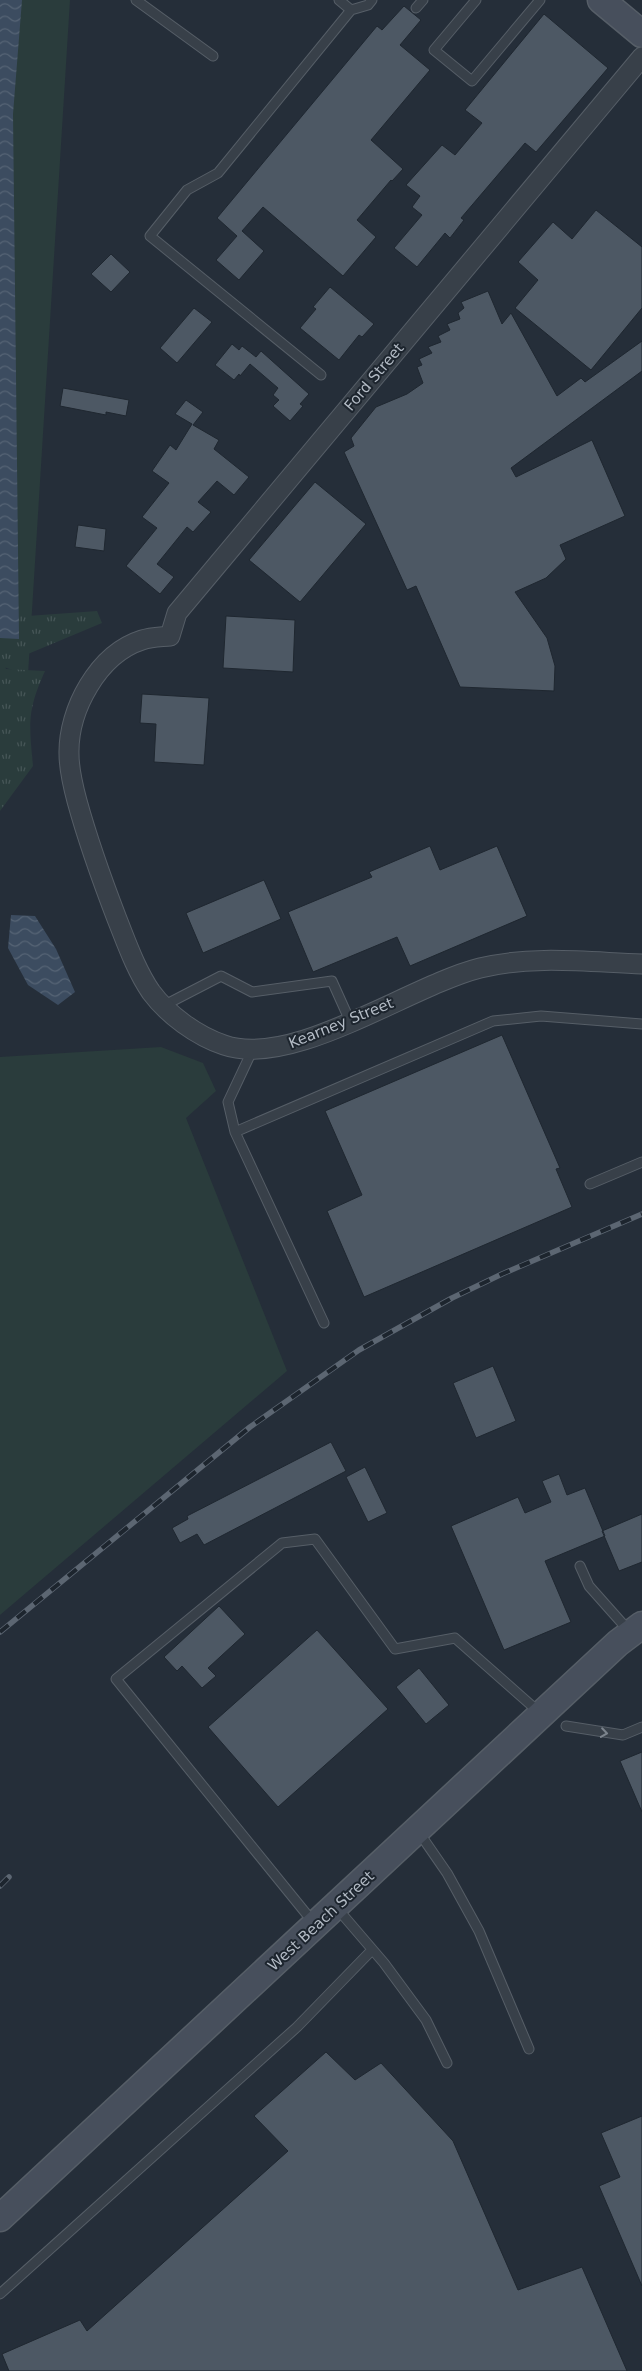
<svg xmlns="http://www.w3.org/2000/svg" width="642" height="2371" font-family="'DejaVu Sans',sans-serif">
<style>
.green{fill:#2a3c3c}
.park{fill:url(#park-tufts)}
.water{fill:url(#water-waves)}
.building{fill:#4d5864;stroke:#1f2730}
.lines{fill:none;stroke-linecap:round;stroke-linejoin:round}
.lane-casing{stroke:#565e67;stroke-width:11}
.street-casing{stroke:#565e67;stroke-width:21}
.secondary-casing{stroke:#565e67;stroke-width:29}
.lane{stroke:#384049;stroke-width:9}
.street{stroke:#384049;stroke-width:19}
.secondary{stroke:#474f5c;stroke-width:26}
.rail-casing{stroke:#5c6672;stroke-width:5.5}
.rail{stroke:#1d252e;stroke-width:4;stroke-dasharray:11;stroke-linecap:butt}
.oneway{stroke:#7c848d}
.labels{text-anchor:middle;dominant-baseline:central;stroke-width:4;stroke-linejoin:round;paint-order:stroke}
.street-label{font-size:15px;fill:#b3bbc5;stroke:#1d252e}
</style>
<defs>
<pattern id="park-tufts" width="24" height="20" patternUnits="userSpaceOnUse" patternTransform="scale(1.25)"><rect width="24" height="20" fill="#2a3c3c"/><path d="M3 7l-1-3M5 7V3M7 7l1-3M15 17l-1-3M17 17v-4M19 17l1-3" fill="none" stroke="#465657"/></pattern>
<pattern id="water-waves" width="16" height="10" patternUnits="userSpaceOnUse" patternTransform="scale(1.25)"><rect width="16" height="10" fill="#3c4c60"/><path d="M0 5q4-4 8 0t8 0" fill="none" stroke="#566475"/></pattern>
</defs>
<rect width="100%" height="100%" fill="#252e39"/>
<path class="green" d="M0 0H70L28 675 0 666Z
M161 1047 203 1063 216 1091 186 1118 287 1371 0 1615V1057Z"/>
<path class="park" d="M97 611 102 623 4 664 6 669 45 671C27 711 29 723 33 766L0 811V618Z
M0 1329 8 1348 0 1355Z"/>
<path class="water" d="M0 0H22L13 114 19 639 0 638Z
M11 915 35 916 56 949 75 992 58 1005 28 985 8 948Z"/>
<path class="building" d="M404 6 421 20 400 45 430 70 371 140 403 169 392 181 391 180 357 220 376 237 343 276 263 207 242 231 264 251 239 280 216 260 237 236 217 218 377 26 382 30Z
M544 14 608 68 536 152 525 143 461 218 464 220 450 238 445 233 417 267 394 248 422 215 412 207 420 196 406 185 442 145 455 155 482 123 465 110Z
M596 210 642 247V308L591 370 515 308 538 280 518 262 553 222 572 239Z
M111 254 130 272 111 292 91 274Z
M330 287 374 324 362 337 359 335 339 360 300 328 316 309 313 307Z
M488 291 502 324 511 313 557 396 581 378 585 382 642 341V371L511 468 516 477 592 440 625 516 560 545 566 559 546 578 515 592 547 638 555 666 554 691 460 687 416 586 407 590 344 452 354 446 351 438 376 407 407 394 423 383 417 367 422 365 419 359 432 353 428 347 441 342 438 336 450 330 447 324 460 319 458 313 464 308 461 302Z
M194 308 212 322 177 363 160 348Z
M232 344 239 350 242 346 256 357 261 351 309 394 300 404 303 406 290 421 273 406 279 400 273 395 278 388 250 364 240 376 239 374 234 380 215 365Z
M63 388 129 400 126 416 106 412V415L60 406Z
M186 400 203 412 193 425 219 440 214 449 249 477 234 495 217 481 198 502 211 512 193 532 187 527 157 564 174 577 160 594 126 566 157 528 142 517 169 483 152 471 170 445 176 450 192 424 175 414Z
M315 482 366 524 300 602 249 560Z
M78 525 106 529 104 551 75 547Z
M226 616 295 620 293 672 223 668Z
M142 694 209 698 204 765 154 762 156 724 140 723Z
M430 846 440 870 497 846 527 916 410 966 397 937 313 972 288 912 372 877 369 872Z
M264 880 281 919 203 953 186 913Z
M502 1035 560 1168 556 1169 572 1207 364 1297 327 1211 362 1195 325 1111Z
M493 1366 516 1421 476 1438 453 1383Z
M331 1442 346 1471 204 1545 197 1534 180 1543 172 1528 188 1519 187 1516Z
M365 1467 387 1513 368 1522 346 1477Z
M559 1474 567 1495 585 1488 605 1536 545 1561 571 1622 504 1650 451 1526 518 1497 525 1513 551 1502 542 1481Z
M642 1514V1562L619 1571 602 1531Z
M219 1606 245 1634 208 1668 216 1676 202 1688 182 1666 177 1671 164 1657Z
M317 1630 388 1709 278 1807 208 1727Z
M419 1668 449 1705 426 1724 396 1687Z
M642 1752V1812L620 1761Z
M326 2052 355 2080 381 2063 453 2141 518 2290 582 2267 627 2371H9L2 2354 80 2320 87 2331 288 2151 254 2116Z
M642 2116V2286L599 2186 620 2177 601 2133Z"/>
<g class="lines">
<defs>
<path id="lane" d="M136 0 213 56
M339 0 351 10
M476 0 434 50 472 81 540 0
M416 8 423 0
M321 375 150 236 187 190 218 173 351 10 368 5 372 0
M163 1006 221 976 252 992 332 981 350 1021
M252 1051 228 1102 235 1132 493 1021 541 1016 642 1024
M235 1132 324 1323
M590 1184 642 1162
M580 1566 589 1586 629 1631
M566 1726 623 1735 642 1727
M418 1831 447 1873 479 1931 529 2049
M336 1907 384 1963 426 2020 447 2063
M313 1922 116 1679 282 1543 315 1539 395 1649 455 1638 540 1713
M0 2294 297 2027 372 1950"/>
<path id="street" d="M642 57 177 613 170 636C161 637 151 637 142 640 98 654 68 710 69 754 69 770 73 786 77 801 88 841 102 880 117 919 127 944 136 970 151 992 168 1015 197 1036 224 1045 293 1069 409 986 480 968 534 955 587 962 642 964"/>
<path id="secondary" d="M601 0 642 34
M0 2218 618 1643 642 1625"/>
</defs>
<use href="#lane" class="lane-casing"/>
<use href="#street" class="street-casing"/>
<use href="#secondary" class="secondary-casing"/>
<use href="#lane" class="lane"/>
<use href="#street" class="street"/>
<use href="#secondary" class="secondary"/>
<defs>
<path id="rail" d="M0 1632 250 1427 359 1350 452 1298 502 1274 642 1214
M0 1886 9 1877"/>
</defs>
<use href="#rail" class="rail-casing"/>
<use href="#rail" class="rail"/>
</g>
<defs><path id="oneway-chevron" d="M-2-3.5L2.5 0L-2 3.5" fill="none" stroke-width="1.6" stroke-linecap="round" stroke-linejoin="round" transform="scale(1.25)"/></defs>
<use class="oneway" href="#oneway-chevron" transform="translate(604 1733) rotate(8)"/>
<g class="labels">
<g class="street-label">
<text transform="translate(374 377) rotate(-50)">Ford Street</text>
<text transform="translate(341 1023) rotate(-22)">Kearney Street</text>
<text transform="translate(321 1921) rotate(-43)">West Beach Street</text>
</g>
</g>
</svg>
